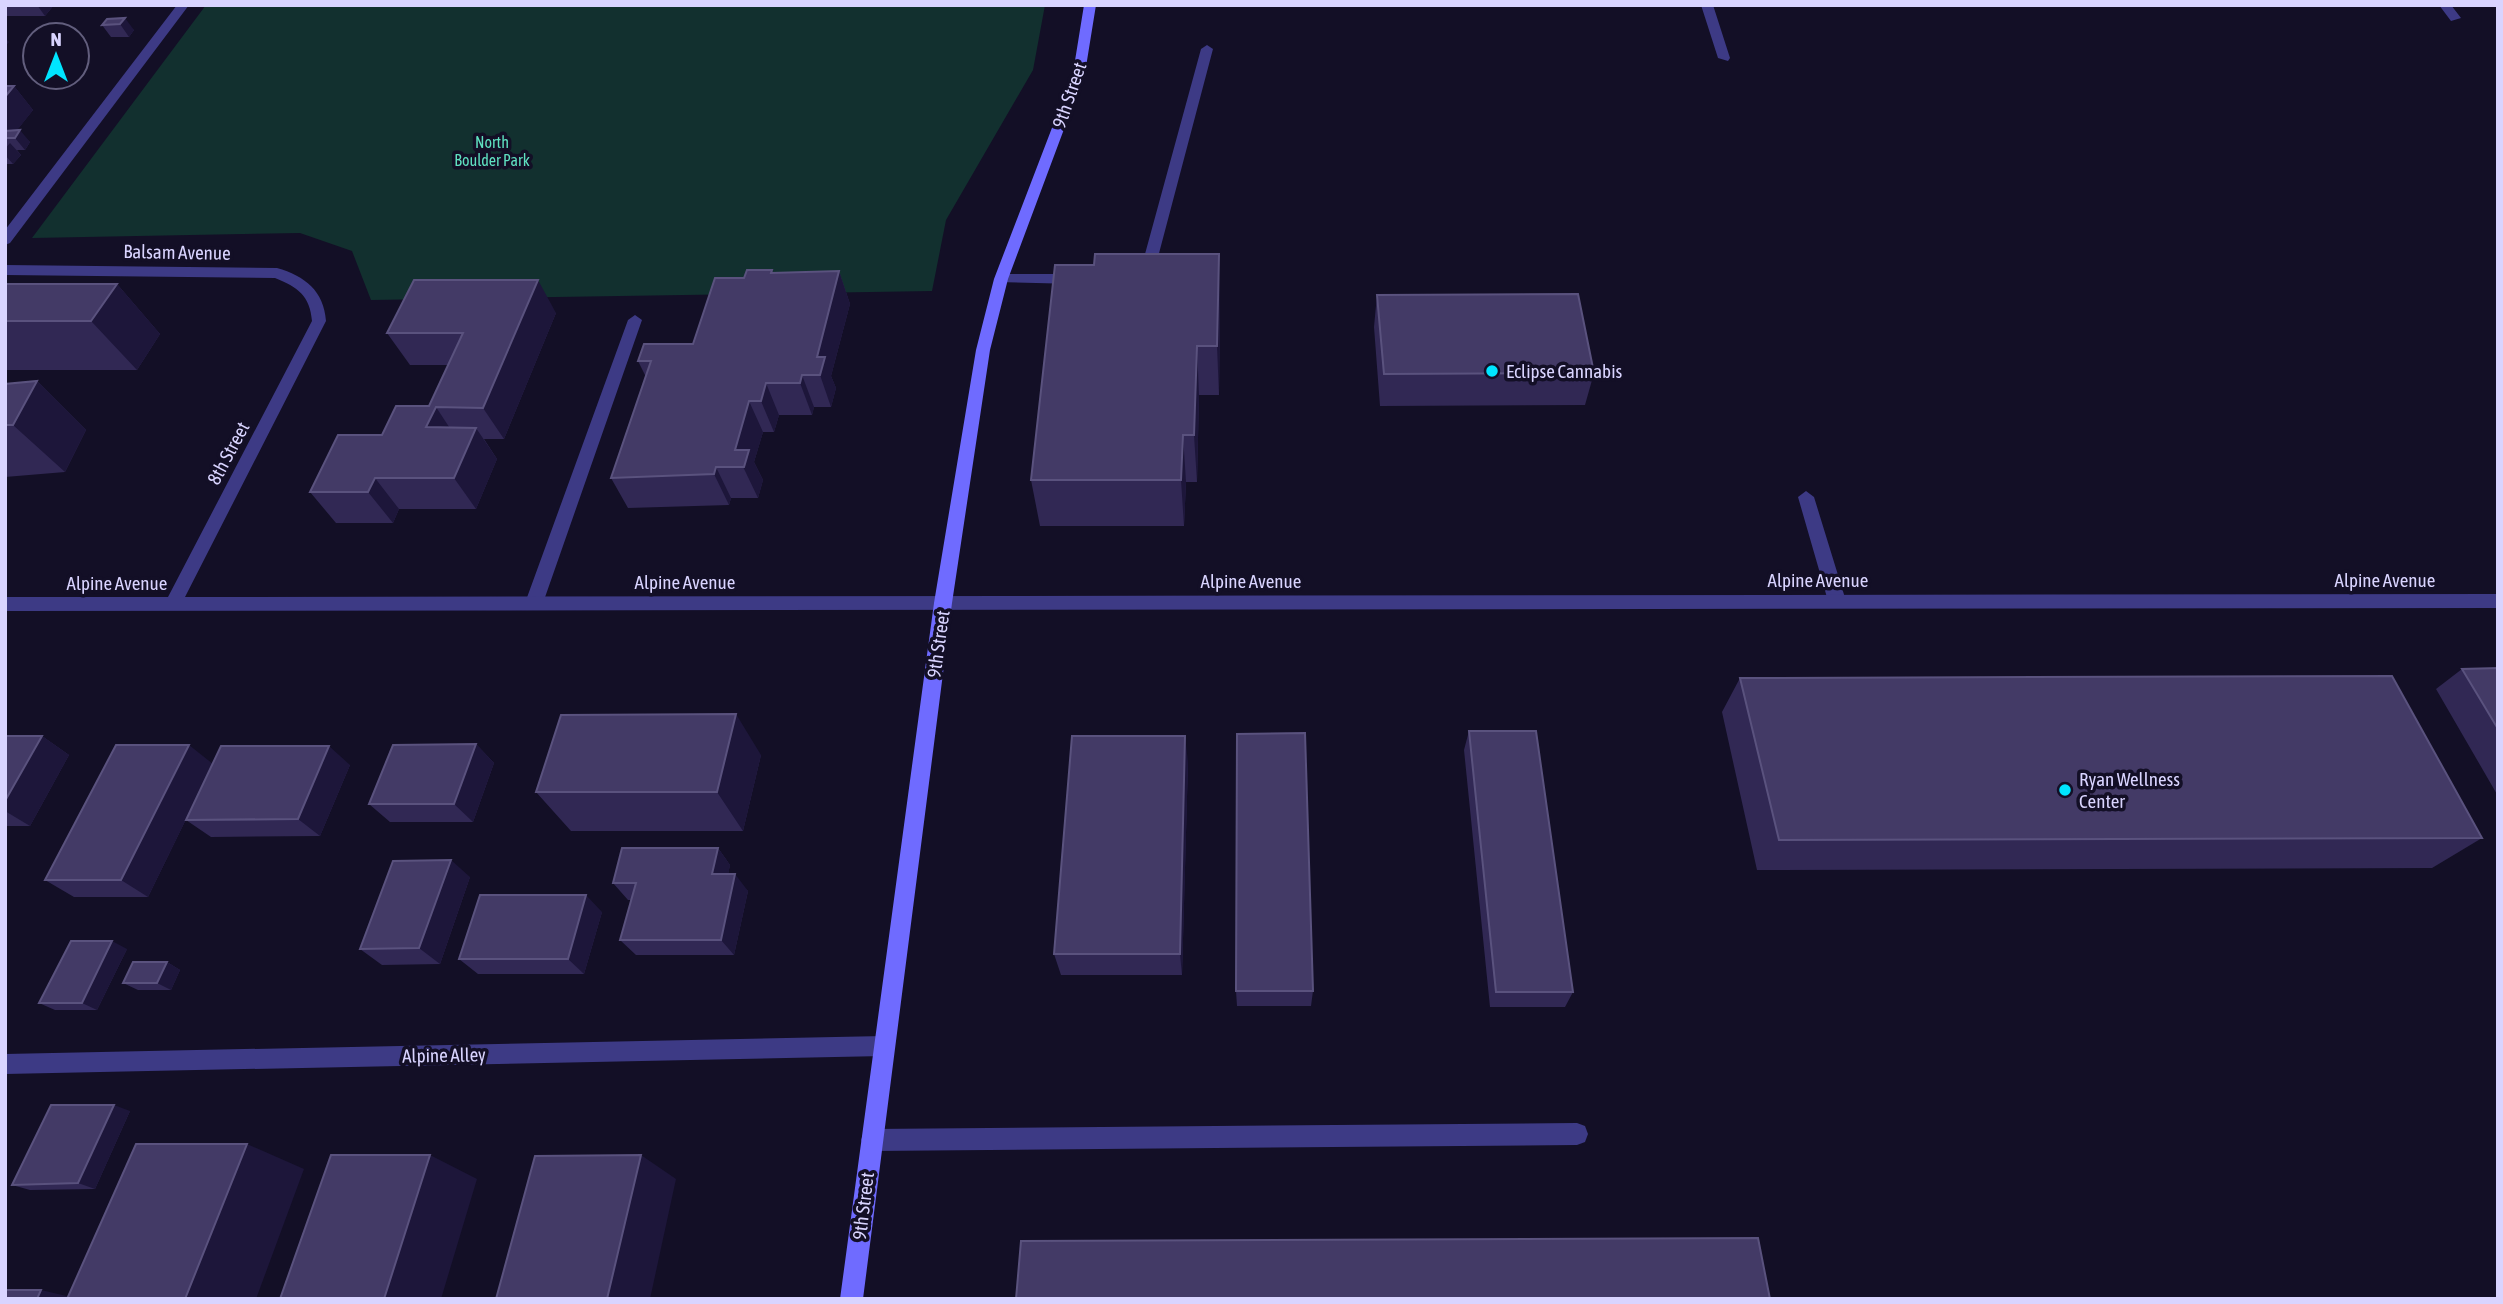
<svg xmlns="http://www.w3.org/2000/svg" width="2503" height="1304" font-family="'Asap Condensed',sans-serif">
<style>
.green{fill:#12302f}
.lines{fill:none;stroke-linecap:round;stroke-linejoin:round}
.lane{fill:#3d3a85;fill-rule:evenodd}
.street{fill:#3d3a85;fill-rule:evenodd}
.secondary{fill:#6f6bff;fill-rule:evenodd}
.wall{fill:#312854}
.shaded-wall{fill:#1d163a}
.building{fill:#433a66;stroke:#5a527e;stroke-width:2}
.poi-dot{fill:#00e5ff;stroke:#130f26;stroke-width:2.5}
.labels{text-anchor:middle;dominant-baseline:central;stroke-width:7;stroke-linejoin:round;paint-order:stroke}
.far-park-label{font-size:16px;fill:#5fe0c0;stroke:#130f26}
.street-label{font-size:19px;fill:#d9d4ff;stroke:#130f26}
.poi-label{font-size:19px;fill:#d9d4ff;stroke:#130f26;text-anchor:start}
</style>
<rect width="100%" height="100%" fill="#130f26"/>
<path class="green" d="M206 5H1045L1033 70 946 220 932 291 371 300 352 251 300 233 32 238Z"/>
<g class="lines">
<path class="lane" d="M177 5H189L10 243 5 245V230Z
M1701 5H1713L1730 58 1728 61 1718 58Z
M2439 5H2451L2461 18 2451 21Z
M1207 45 1213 49 1153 276 1146 281 1139 276 1201 49Z
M1001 274H1076L1083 279 1076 284 996 282V276Z
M635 315 642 320 543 603 540 608H528L525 603 628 320Z
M1806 491 1814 497 1846 601 1843 606H1831L1828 601 1798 497Z
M884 1036 891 1039 894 1046 891 1053 884 1056 5 1074V1054Z
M1577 1123 1585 1126 1588 1134 1585 1142 1577 1145 872 1151 864 1148 861 1140 864 1132 872 1129Z"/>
<path class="street" d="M5 265 277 268C305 276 324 291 326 321L185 597 2498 594V608L5 611V597H168L312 321C310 296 298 287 275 278L5 275Z"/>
<path class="secondary" d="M1084 5H1096L1085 73 1008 279 990 350 952 603 863 1299H840L934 603 976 350 994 279 1073 73Z"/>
</g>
<path class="wall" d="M5 5H54L45 16H5Z
M107 19 134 30 129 37H111L102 25Z
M5 86H14L33 110 17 130 30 142 25 150H17L21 155 13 164H5Z
M772 270 773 273 839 271 850 304 831 376 836 388 831 407H814L812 415H779L774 432H763L754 462 763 480 758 498H731L729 505 628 508 611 478 646 377 638 361 693 344Z
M5 284H117L160 334 137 370H5Z
M1377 295 1594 373 1585 405 1380 406 1374 327Z
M1220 304 1219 395H1199L1197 482H1186L1184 526H1040L1031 480Z
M556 313 504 439H484L497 459 476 509H399L393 523H336L310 492 382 435 429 406 448 365H410L387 333Z
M37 381 86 430 65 472 5 477V384Z
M2498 668V796L2436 689 2462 669Z
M1740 678 2482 838 2432 868 1757 870 1722 712Z
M1469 731 1573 992 1565 1007H1490L1464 750Z
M5 736H42L69 755 30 826H5Z
M476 744 494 763 473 822H390L369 804Z
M761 755 743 831H571L536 792Z
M1188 762 1182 975H1061L1054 954Z
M213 764 350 765 320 836 211 837 186 820 209 772 148 897H74L45 880Z
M718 848 730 865 728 874 748 891 734 955H636L620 940 631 900H628L613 883Z
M470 877 440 964 382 965 360 949Z
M602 912 584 974H478L459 959Z
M127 949 97 1010H55L39 1003Z
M167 962 180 970 171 990H138L123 983Z
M1236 991H1313L1311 1006H1237Z
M130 1111 95 1189 30 1190 12 1185Z"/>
<path class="shaded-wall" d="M37 5H54L45 16Z
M125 18 134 30 129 37 120 24Z
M5 38 9 42 5 47Z
M14 86 33 110 11 138 5 133V97Z
M20 130 30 142 25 150 15 138Z
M10 143 21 155 13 164 5 155V149Z
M1219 254 1220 304 1219 395 1217 346Z
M839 271 850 304 831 376 836 388 831 407 820 375 817 357Z
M538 280 556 313 504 439 483 408Z
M117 284 160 334 137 370 91 321Z
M1197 346 1199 395 1197 482 1194 435Z
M802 375 814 407 812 415 800 383Z
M37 381 86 430 65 472 13 425Z
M766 383 779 415 774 432 761 401Z
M749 401 763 432 754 462 763 480 758 498 735 450Z
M436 407 457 439 426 427Z
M476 428 497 459 476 509 454 478Z
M1183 435 1186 482 1184 526 1181 480Z
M716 467 731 498 729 505 714 474Z
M375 478 399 509 393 523 368 492Z
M736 714 761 755 743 831 717 792Z
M42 736 69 755 30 826 5 811V801Z
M1185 736 1188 762 1182 975 1180 954Z
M476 744 494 763 473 822 454 804Z
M189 745 213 764 148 897 121 880Z
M329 746 350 765 320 836 298 819Z
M718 848 730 865 725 891 712 874Z
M451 860 470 877 440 964 419 948Z
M735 874 748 891 734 955 721 940Z
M586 895 602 912 584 974 568 959Z
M112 941 127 949 97 1010 82 1003Z
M167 962 180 970 171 990 157 983Z
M114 1105 130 1111 95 1189 78 1183Z
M247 1144 304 1169 256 1299H185Z
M430 1155 477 1179 441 1299H384Z
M641 1155 676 1179 650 1299H607Z
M41 1290 75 1298 37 1299Z"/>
<path class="building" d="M125 18 120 24 102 25 107 19Z
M5 86H14L5 97Z
M20 130 15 138H5V131Z
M1095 254H1219L1217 346H1197L1194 435H1183L1181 480H1031L1055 265H1094Z
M747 270H772L771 273 839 271 817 357H825L820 375H802L800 383H766L761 401H749L735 450H749L744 467H716L714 474 611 478 651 361H638L644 344H693L715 278H744Z
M414 280H538L483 408 436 407 426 427 476 428 454 478H375L368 492H310L338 435H382L396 406H429L463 333H387Z
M5 284H117L91 321H5Z
M1578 294 1594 373 1384 374 1377 295Z
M37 381 13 425H5V384Z
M2498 668V729L2462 669Z
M2392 676 2482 838 1779 840 1740 678Z
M736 714 717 792H536L561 715Z
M1469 731H1536L1573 992H1496Z
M1305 733 1313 991H1236L1237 734Z
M5 736H42L5 801Z
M1072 736H1185L1180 954H1054Z
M476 744 454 804H369L393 745Z
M116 745H189L121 880H45Z
M221 746H329L298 819 186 820Z
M622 848H718L712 874H735L721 940H620L636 883H613Z
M451 860 419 948 360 949 393 861Z
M480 895H586L568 959H459Z
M71 941H112L82 1003H39Z
M133 962H167L157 983H123Z
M51 1105H114L78 1183 12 1185Z
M136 1144H247L185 1299H67Z
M331 1155H430L384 1299H280Z
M641 1155 607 1299H496L535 1156Z
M1758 1238 1770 1299H1016L1021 1241Z
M5 1290H41L37 1299H5Z"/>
<g class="poi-dot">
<circle cx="1492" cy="371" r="7"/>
<circle cx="2065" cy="790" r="7"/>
</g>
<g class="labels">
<g class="far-park-label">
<text x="492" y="142">North<tspan x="492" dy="18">Boulder Park</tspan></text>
</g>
<g class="street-label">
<text transform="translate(1069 95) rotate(-71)">9th Street</text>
<text transform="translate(177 252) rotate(1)">Balsam Avenue</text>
<text transform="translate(228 453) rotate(-62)">8th Street</text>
<text x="1818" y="580">Alpine Avenue</text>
<text x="2385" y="580">Alpine Avenue</text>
<text x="1251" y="581">Alpine Avenue</text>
<text x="685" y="582">Alpine Avenue</text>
<text x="117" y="583">Alpine Avenue</text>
<text transform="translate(938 644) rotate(-82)">9th Street</text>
<text transform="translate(444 1055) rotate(-1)">Alpine Alley</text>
<text transform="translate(863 1206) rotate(-83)">9th Street</text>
</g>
<g class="poi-label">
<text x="1506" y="371">Eclipse Cannabis</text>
<text x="2079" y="779">Ryan Wellness<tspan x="2079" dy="22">Center</tspan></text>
</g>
</g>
<rect width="2503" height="1304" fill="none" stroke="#d9d4ff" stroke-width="14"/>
<g transform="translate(56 56)"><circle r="33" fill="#130f26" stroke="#625e7d" stroke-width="2"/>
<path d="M0-5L12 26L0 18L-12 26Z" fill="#00e5ff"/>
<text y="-10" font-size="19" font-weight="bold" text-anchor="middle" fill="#d9d4ff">N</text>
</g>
</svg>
